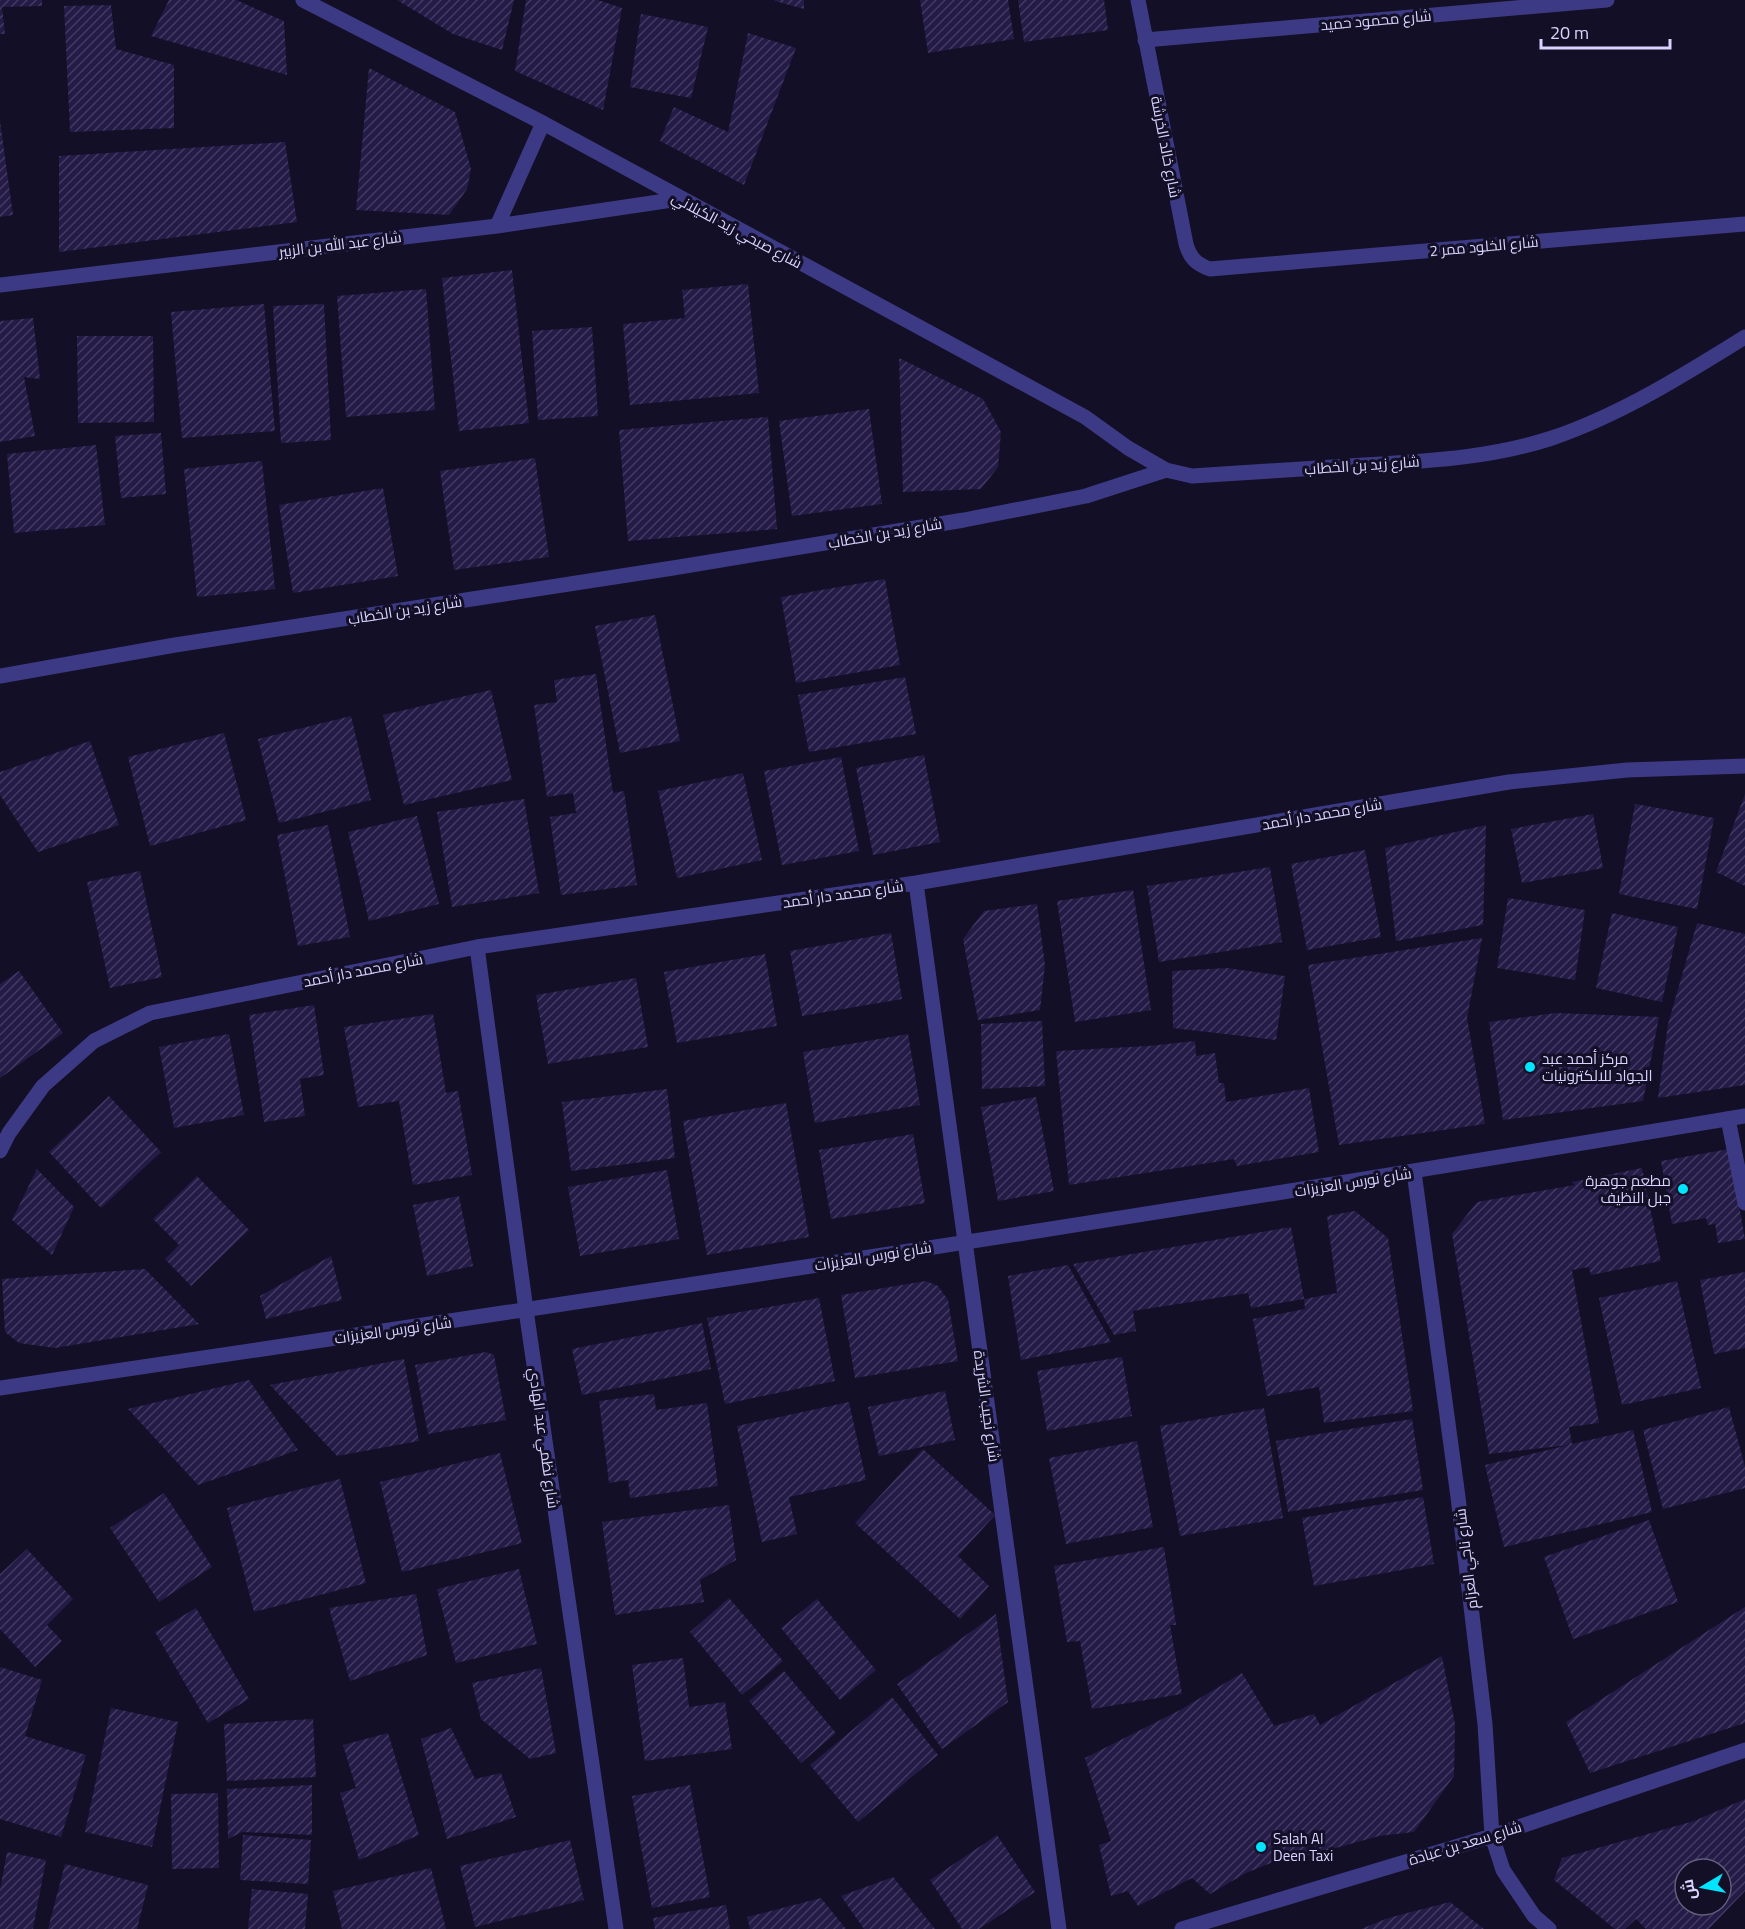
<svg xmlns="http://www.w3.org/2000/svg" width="1745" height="1929" font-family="'Titillium Web',Cairo,sans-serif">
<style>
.building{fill:url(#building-hatch);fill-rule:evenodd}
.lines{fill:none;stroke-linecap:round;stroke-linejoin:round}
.service{stroke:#3d3a85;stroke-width:15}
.minor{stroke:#3d3a85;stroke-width:15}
.poi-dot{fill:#00e5ff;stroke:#130f26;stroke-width:2}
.labels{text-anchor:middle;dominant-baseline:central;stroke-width:6;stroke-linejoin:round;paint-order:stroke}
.street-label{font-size:15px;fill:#d9d4ff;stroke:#130f26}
.poi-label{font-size:15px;fill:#d9d4ff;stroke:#130f26;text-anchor:start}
</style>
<defs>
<pattern id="building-hatch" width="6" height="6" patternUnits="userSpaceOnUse" patternTransform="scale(1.5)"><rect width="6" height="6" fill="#241b47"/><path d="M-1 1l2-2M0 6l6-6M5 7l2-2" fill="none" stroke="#433b63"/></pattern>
</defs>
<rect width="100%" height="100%" fill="#130f26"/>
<path class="building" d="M0 0H42V6L2 7 5 34H0Z
M169 0H236L284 21 287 75 151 36Z
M397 0H514L502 50 453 34Z
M526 0H598L622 8 603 110 515 71Z
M775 0H804V9L775 1Z
M920 0H1008L1014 39 928 53Z
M1018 0H1104L1108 30 1024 42Z
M111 5 116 49 174 65V128L70 132 64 6Z
M641 14 708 27 691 98 630 87Z
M748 33 796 48 744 185 660 141 674 107 728 132Z
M369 68 455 112 471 169 467 189 449 215 356 210Z
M0 121 13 215 0 217Z
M285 142 297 222 59 252V156Z
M512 270 529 423 459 431 442 278Z
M748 284 759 393 630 405 623 324 685 318 682 290Z
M426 289 435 410 346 417 337 296Z
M264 304 275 431 182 438 171 312Z
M324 304 331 440 281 443 273 306Z
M33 318 40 379 24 377 35 436 0 442V321Z
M592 327 598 416 538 420 532 331Z
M77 336H153L154 422 78 423Z
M899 358 983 399 1001 432 998 467 981 489 903 492Z
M869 409 882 504 792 516 779 421Z
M768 417 777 529 628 541 619 430Z
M161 433 166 494 121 498 115 436Z
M96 445 105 525 14 533 7 454Z
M535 458 549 557 454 570 440 471Z
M262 461 275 589 197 597 184 469Z
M383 488 398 576 293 593 279 505Z
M885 579 900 665 796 683 781 597Z
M655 615 680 741 620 753 595 626Z
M596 674 613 793 624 791 637 885 561 895 550 817 576 813 573 793 547 797 534 705 557 702 554 680Z
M905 677 916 734 809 752 798 695Z
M491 690 512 780 404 805 383 715Z
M351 716 371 800 279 823 258 739Z
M224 733 246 820 150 846 128 757Z
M90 741 119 825 38 852 0 795V772Z
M924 755 940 842 873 855 856 768Z
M841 757 859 851 782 865 764 771Z
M743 773 762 860 677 878 658 791Z
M1745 794V886L1716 872Z
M524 799 539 893 452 907 437 812Z
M1635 804 1714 818 1697 909 1619 894Z
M1593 814 1603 868 1522 883 1511 829Z
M417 816 439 904 369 921 348 832Z
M328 825 350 937 298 946 277 835Z
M1486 825 1483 925 1396 941 1385 848Z
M1365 850 1381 937 1307 950 1291 864Z
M1270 867 1282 942 1159 962 1147 886Z
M140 871 162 977 110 988 87 882Z
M1133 890 1151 1010 1075 1022 1057 901Z
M1508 898 1585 910 1575 980 1497 968Z
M1037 904 1045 965 1040 1010 978 1020 963 939 984 911Z
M1612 913 1678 927 1662 1002 1596 988Z
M1697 923 1745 934V1085L1658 1098 1668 1024Z
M891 933 902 999 802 1016 790 951Z
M1482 938 1467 1018 1485 1124 1339 1145 1308 965Z
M765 954 777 1026 677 1043 664 972Z
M1227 968 1285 976 1276 1040 1173 1028 1172 971Z
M19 971 63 1033 0 1078V984Z
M636 978 648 1047 548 1064 536 995Z
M314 1005 324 1075 300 1079 305 1116 264 1122 249 1015Z
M1556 1013 1659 1017 1643 1101 1503 1120 1489 1022Z
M433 1014 446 1093 458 1091 472 1175 413 1185 399 1101 358 1107 344 1027Z
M1042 1021 1045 1086 982 1089 981 1024Z
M229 1034 244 1115 174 1128 159 1047Z
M908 1034 920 1105 815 1123 803 1052Z
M1195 1041 1196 1056 1215 1053 1219 1083H1224L1226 1102 1309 1088 1319 1152 1237 1166 1234 1159 1069 1185 1056 1051 1148 1046Z
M667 1089 675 1158 571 1171 562 1102Z
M109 1096 161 1152 101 1208 49 1152Z
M1036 1097 1054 1191 998 1201 981 1107Z
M786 1103 809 1237 707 1255 683 1121Z
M913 1134 925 1203 831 1219 819 1150Z
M1729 1149 1745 1239 1718 1243 1715 1224 1708 1225 1706 1218 1672 1224 1661 1161Z
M1642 1168 1661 1261 1591 1275 1589 1267 1572 1270 1599 1423 1569 1427 1572 1444 1633 1430 1652 1512 1504 1547 1485 1465 1569 1445 1489 1454 1452 1234 1477 1202 1575 1185 1572 1182Z
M37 1169 74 1207 52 1255 12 1220Z
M667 1170 679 1239 580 1256 568 1187Z
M197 1176 249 1230 191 1286 165 1259 179 1245 153 1219Z
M459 1196 473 1266 427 1276 413 1205Z
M1355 1211 1388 1238 1413 1411 1324 1423 1319 1387 1267 1396 1253 1319 1305 1309 1304 1299 1337 1293 1327 1216Z
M1291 1227 1304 1299 1251 1308 1248 1293 1133 1311 1136 1331 1114 1335 1073 1264Z
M331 1256 342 1300 266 1319 260 1296Z
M1068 1265 1111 1342 1021 1360 1008 1276Z
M145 1269 199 1324 55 1348 19 1343 5 1332 2 1279Z
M1745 1272V1348L1714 1354 1700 1280Z
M926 1281 938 1286 948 1300 958 1361 855 1378 841 1295Z
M1677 1281 1701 1388 1622 1405 1599 1298Z
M819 1298 835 1381 725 1404 707 1318Z
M702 1323 711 1369 582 1395 572 1349Z
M486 1352 494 1355 506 1420 428 1434 415 1365Z
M1122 1357 1132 1416 1047 1431 1037 1371Z
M404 1359 419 1441 337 1456 270 1385Z
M249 1380 298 1450 198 1485 128 1409Z
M945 1391 955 1440 879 1456 868 1407Z
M654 1394 656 1410 707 1403 718 1486 630 1498 628 1480 609 1483 599 1401Z
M849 1402 866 1480 789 1497 797 1534 762 1542 737 1426Z
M1729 1407 1745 1467V1488L1663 1509 1643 1430Z
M1264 1408 1283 1518 1180 1536 1160 1426Z
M1412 1419 1423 1490 1288 1512 1276 1441Z
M1137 1441 1153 1527 1066 1544 1049 1458Z
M923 1449 995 1515 958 1556 989 1586 960 1619 855 1523Z
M500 1453 522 1543 402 1572 380 1482Z
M340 1479 366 1583 254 1612 227 1508Z
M164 1493 212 1567 159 1602 110 1528Z
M1423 1497 1434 1564 1314 1586 1302 1518Z
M729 1505 736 1560 700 1580 704 1602 615 1615 602 1522Z
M1649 1520 1678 1602 1573 1639 1544 1557Z
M1164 1547 1176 1625H1170L1182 1694 1092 1709 1080 1641 1067 1642 1054 1566Z
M27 1549 73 1599 47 1625 62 1641 35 1667 0 1629V1574Z
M519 1569 537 1644 456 1663 437 1589Z
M416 1594 427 1655 350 1681 329 1608Z
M729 1598 783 1661 742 1695 690 1632Z
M817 1599 876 1670 840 1700 781 1628Z
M1745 1607V1723L1590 1773 1566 1722Z
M196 1608 249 1699 208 1723 155 1632Z
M996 1614 1008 1702 942 1749 897 1684Z
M1442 1656 1455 1724 1454 1776 1414 1832 1379 1836 1296 1859 1293 1854 1246 1873 1210 1894 1192 1878 1138 1906 1128 1891 1111 1896 1099 1845 1111 1841 1085 1758 1180 1710 1242 1673 1274 1726 1314 1714 1320 1725Z
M683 1658 689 1707 725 1702 732 1749 645 1761 632 1665Z
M0 1667 42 1680 25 1736 86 1755 61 1837 0 1819Z
M541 1668 556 1753 530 1759 481 1719 472 1683Z
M784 1671 836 1733 801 1763 749 1701Z
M892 1697 938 1755 858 1822 810 1765Z
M111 1708 178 1722 152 1847 85 1832Z
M313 1719 316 1777 227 1781 224 1724Z
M451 1728 475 1779 501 1773 516 1817 447 1839 421 1739Z
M388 1733 419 1835 359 1860 340 1793 356 1788 343 1745Z
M312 1785V1835L242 1832 228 1839 227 1789Z
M690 1785 710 1897 652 1908 632 1796Z
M218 1793 219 1868 172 1869 171 1794Z
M1745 1799V1891L1709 1929H1646L1636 1919 1625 1929H1615L1554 1880 1562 1858 1694 1821ZM1685 1869H1721V1905H1685Z
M243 1835 311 1840 308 1884 240 1880Z
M997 1835 1035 1892 979 1929H962L930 1880Z
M570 1840 584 1900 475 1927 460 1866Z
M7 1852 46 1860 33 1929H0V1890Z
M65 1864 148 1885 137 1929H48Z
M431 1868 446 1929H342L333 1891Z
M893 1877 935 1929H864L841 1896Z
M252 1889 308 1894 305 1929H248Z
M821 1898 846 1929H750L747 1917Z
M1450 1902 1484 1929H1361L1388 1918Z
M726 1905 730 1929H655L653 1918Z"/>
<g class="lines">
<path class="service" d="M1728 1119 1745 1203"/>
<path class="minor" d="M303 0 543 123 1085 417 1128 448 1166 470
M1138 0 1186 244C1190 258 1196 264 1210 269L1745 224
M1145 40 1607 0
M497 226 543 123
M0 285 497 226 679 199
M0 676 175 645 673 568 964 520 1086 496 1166 470 1192 476C1249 472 1307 469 1364 465 1428 461 1491 458 1552 438 1620 415 1684 375 1745 337
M916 883 1059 1929
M477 947 526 1310 616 1929
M0 1151 9 1133 43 1086 94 1041 150 1013 477 947 916 883 1509 782 1627 770 1745 766
M1414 1172 1458 1497 1485 1724 1492 1836 1503 1870 1534 1916 1549 1929
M0 1388C582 1302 1165 1214 1745 1116
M1182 1929 1492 1836 1745 1750"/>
</g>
<g class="poi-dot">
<circle cx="1530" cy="1067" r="6"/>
<circle cx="1683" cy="1189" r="6"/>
<circle cx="1261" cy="1847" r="6"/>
</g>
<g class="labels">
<g class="street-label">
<text transform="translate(1376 20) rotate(-5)">شارع محمود حميد</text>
<text transform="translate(1166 147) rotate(79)">شارع خالد الخرشة</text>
<text transform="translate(737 230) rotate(28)">شارع صبحي زيد الكيلاني</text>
<text transform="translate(340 244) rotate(-7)">شارع عبد الله بن الزبير</text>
<text transform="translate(1484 246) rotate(-5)">شارع الخلود ممر 2</text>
<text transform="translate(1362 465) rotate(-4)">شارع زيد بن الخطاب</text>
<text transform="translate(885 533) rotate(-10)">شارع زيد بن الخطاب</text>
<text transform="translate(405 610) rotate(-9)">شارع زيد بن الخطاب</text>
<text transform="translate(1322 814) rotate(-10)">شارع محمد دار أحمد</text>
<text transform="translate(843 894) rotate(-8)">شارع محمد دار أحمد</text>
<text transform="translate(363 970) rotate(-11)">شارع محمد دار أحمد</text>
<text transform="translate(1353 1182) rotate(-9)">شارع نورس العزيزات</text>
<text transform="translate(873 1256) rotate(-9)">شارع نورس العزيزات</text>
<text transform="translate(393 1330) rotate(-8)">شارع نورس العزيزات</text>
<text transform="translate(987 1406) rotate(82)">شارع نجيب الشريدة</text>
<text transform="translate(544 1438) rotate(82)">شارع نظمي عبد الهادي</text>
<text transform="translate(1466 1559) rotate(-97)">شارع ناجي العزام</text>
<text transform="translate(1465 1843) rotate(-17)">شارع سعد بن عبادة</text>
</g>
<g class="poi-label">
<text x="1542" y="1058">مركز أحمد عبد<tspan x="1542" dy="17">الجواد للالكترونيات</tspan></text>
<text x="1671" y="1180" text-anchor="end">مطعم جوهرة<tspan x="1671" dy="17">جبل النظيف</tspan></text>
<text x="1273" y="1838">Salah Al<tspan x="1273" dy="17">Deen Taxi</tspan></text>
</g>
</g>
<g transform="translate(1703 1887) rotate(260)"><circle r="28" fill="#130f26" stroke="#625e7d" stroke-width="1.5"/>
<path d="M0-4.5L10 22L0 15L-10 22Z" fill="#00e5ff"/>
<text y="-9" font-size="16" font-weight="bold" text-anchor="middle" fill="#d9d4ff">ش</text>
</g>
<path d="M1541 39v9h129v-9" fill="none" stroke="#d9d4ff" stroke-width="3"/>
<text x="1550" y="39" font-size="18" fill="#d9d4ff" stroke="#130f26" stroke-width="4.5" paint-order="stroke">20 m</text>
</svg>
